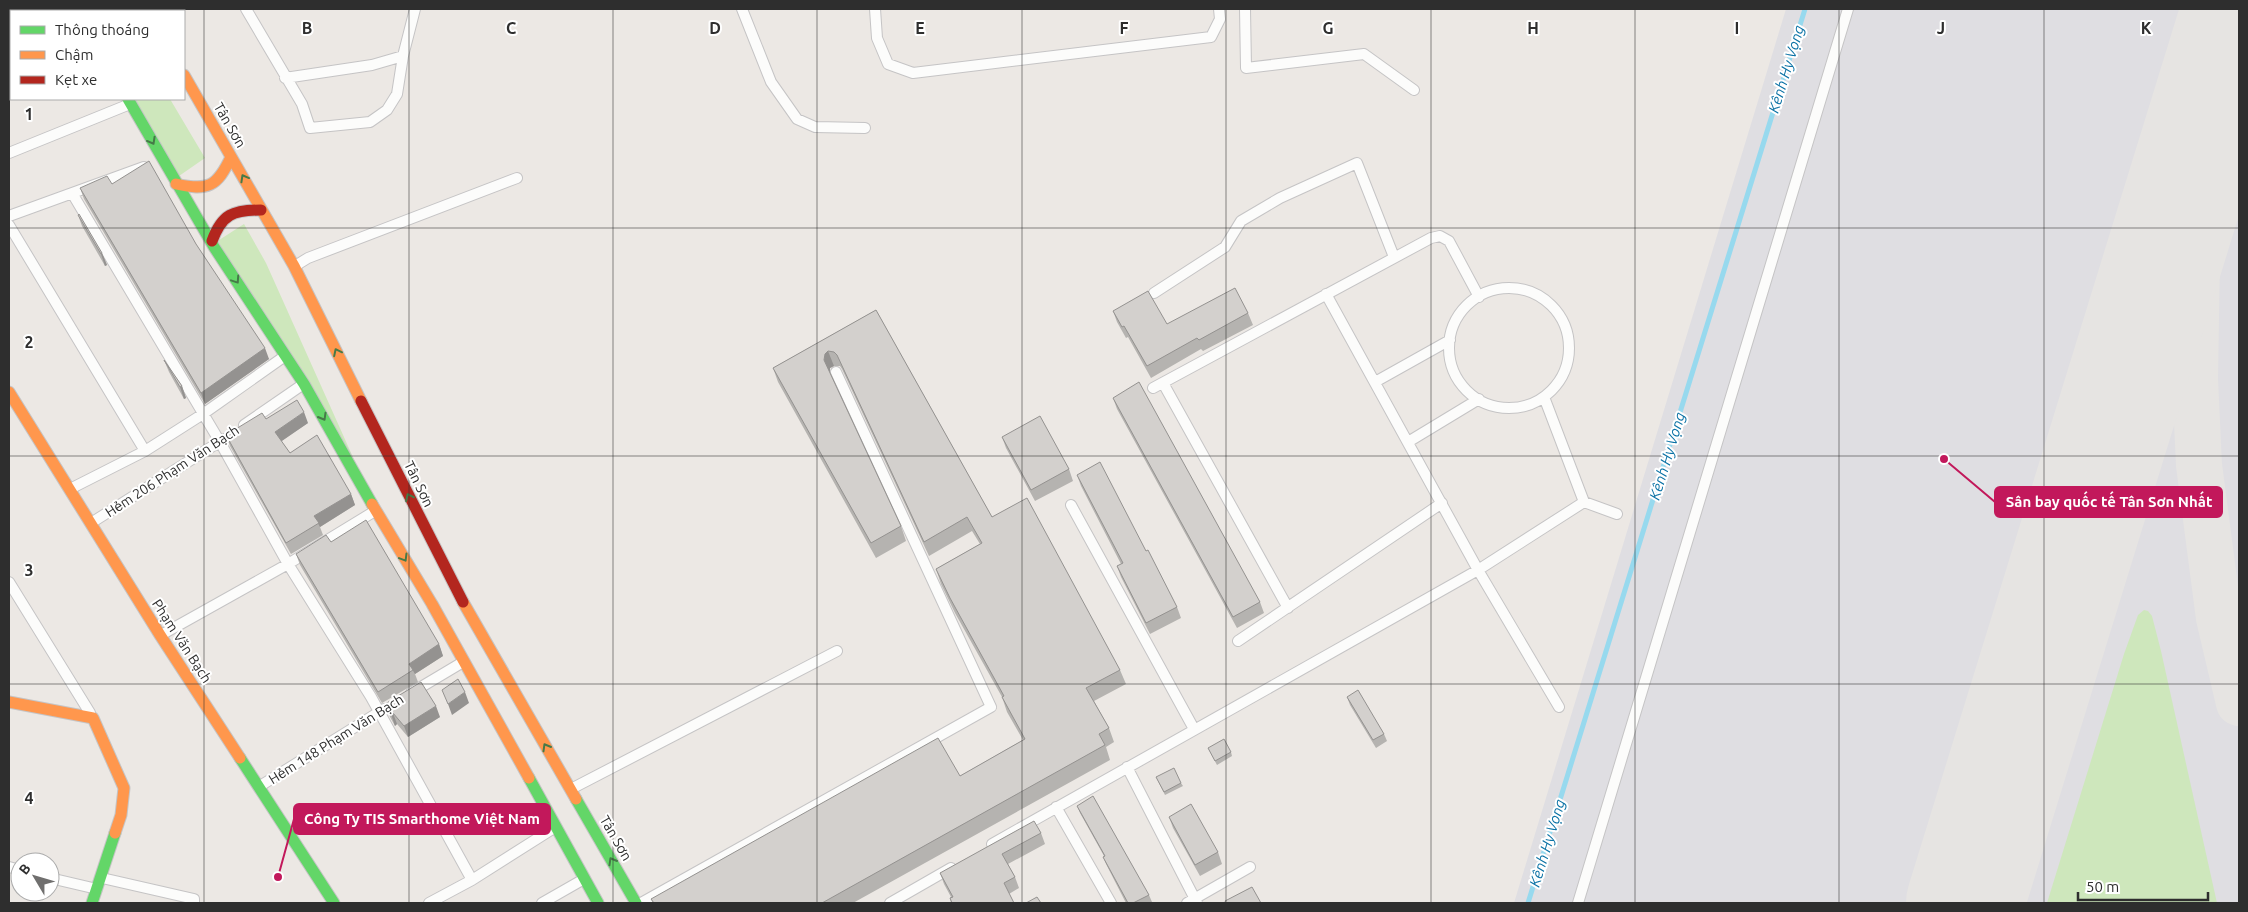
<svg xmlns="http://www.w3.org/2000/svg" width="2248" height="912" font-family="Ubuntu,sans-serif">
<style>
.airport{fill:#dfdee2}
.green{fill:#cee7bc}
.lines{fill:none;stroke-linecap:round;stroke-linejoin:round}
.stream{stroke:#97d9ee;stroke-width:5}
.taxiway{stroke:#e6e4e2;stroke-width:46}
.runway{stroke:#e6e4e2;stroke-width:118}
.lane-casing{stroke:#c5c4c5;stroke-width:12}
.fast-casing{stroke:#c5c4c5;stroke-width:13}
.slow-casing{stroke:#c5c4c5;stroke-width:13}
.jam-casing{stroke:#c5c4c5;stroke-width:13}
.lane{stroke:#fcfcfb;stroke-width:10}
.fast{stroke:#63d668;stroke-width:11}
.slow{stroke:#ff974d;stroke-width:11}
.jam{stroke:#b3261e;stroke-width:11}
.wall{fill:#b5b3b0}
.shaded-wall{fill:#949290}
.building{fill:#d3d0cd;stroke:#949290}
.oneway{stroke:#467a48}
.grid{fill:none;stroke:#2e2e2e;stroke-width:1;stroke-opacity:0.55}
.labels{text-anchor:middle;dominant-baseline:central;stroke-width:4;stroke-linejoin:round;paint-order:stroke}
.street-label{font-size:14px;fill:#2e2e2e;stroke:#fff}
.water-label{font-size:15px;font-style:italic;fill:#0b72a5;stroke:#fff}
.grid-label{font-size:16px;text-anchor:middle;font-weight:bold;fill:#2e2e2e;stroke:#fff;stroke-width:4;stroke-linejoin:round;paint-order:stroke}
.leader{fill:none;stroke:#c2185b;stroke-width:2}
.callout-dot{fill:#c2185b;stroke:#fff;stroke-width:2}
.callout{fill:#c2185b;stroke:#c2185b;stroke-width:2}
.callout-label{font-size:15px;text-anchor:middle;font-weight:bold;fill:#fff}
</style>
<rect width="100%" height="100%" fill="#ece8e4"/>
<path class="airport" d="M1786 9H2239V903H1514Z"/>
<path class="green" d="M134 99H170L205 158 179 176Z
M244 224 266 263 365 484 216 242Z
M2144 610 2148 611 2152 616 2161 651 2217 903H2047L2124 654 2138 615Z"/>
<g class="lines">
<path class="stream" d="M1528 903 1805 9"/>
<path class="taxiway" d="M2236 27 2217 109 2204 185 2197 257 2195 379 2199 465 2219 618 2239 703"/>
<path class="runway" d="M1965 903 2239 15"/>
<defs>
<path id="lane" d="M246 9 302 104 310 128 370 122 387 110 397 94 403 56 415 9
M742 9 771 82 797 119 815 127 865 128
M875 9 877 38 888 64 913 73 1211 37 1220 19 1219 9
M1245 9 1246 68 1364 54 1414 90
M285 78 372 65 403 56
M9 153 130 104
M72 193 220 442 288 564 371 697 472 880
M9 216 144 167
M9 225 145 451
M295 266 308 258 517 178
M1449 348a60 60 0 1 1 120 0a60 60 0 1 1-120 0Z
M1154 293 1225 247 1241 221 1280 198 1357 163 1394 257
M1326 294 1478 570 1559 707
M1375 382 1450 340
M1163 383 1288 608
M1153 388 1431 238 1440 236 1449 241 1479 297
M1544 397 1584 502 1617 514
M244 425 302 385
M1408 442 1479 399
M70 489 145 451 203 414 285 356
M1071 505 1194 729
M91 523 224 439
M9 582 90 713
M161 635 288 564 375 511
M1238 641 1442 503
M411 693 463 662
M1127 767 1197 903
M260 786 384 709
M571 789 837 651
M1056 807 1111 903
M992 844 1478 570 1584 502
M9 867 20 870
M50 878 97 889
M102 878 194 899V903
M429 903 472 880 554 828
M542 903 584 879
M641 903 991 707 836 372
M890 903 951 868
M1187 903 1250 867
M1578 903 1848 9"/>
<path id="fast" d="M77 9 78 11
M145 9 147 11
M128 99 214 247 304 384 372 504
M240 758 334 903
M529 778 598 903
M576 799 636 903
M92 903 115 833"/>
<path id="slow" d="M184 75 294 266 361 401
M176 184C208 191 217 187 231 157
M9 392 160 635 240 758
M372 504 432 604 529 778
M463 602 576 799
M9 702 93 718 124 788 121 815 115 833"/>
<path id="jam" d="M212 241C222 214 233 210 261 210
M361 401 463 602"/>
</defs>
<use href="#lane" class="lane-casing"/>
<use href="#fast" class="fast-casing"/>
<use href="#slow" class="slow-casing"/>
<use href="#jam" class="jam-casing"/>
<use href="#lane" class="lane"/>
<use href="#fast" class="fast"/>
<use href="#slow" class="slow"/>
<use href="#jam" class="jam"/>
</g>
<path class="wall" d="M112 184 269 359 205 404 84 199 80 188Z
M78 215 102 253 107 265 105 266 82 226Z
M876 310 992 517 1120 670 1126 684 1094 701 1109 728 1114 742 1106 747 1110 760 853 903H653L651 899 960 776 1023 740 1007 712 1002 697 955 613 941 584 936 569 980 544 972 531 929 556 842 369 840 366H834L830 368V372L901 526 906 541 876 558 778 382 773 368Z
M1113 311 1167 324 1248 313 1253 325 1203 351 1201 349 1151 378 1128 337 1126 338 1117 322Z
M164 360 182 386 186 398 184 399 169 372Z
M1113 398 1260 602 1264 613 1237 628 1117 409Z
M266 419 308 423 281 441 290 453 351 494 355 505 320 527 323 535 291 554 230 446 226 435Z
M1002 437 1069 469 1073 481 1035 501 1006 448Z
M1077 475 1146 551 1177 607 1181 618 1150 634 1121 577 1117 566 1121 564 1081 486Z
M331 542 439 644 443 656 415 674 418 682 382 703 300 565 296 554Z
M1347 697 1384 734 1387 741 1376 748 1350 705Z
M385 704 440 717 408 737 397 724 395 726 389 715Z
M1208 748 1231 752 1232 756 1217 765Z
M1156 777 1181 783 1183 786 1165 795Z
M1077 806 1149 895 1152 902 1150 903H1126L1106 864 1103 857 1104 856 1080 813Z
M1169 817 1218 852 1222 864 1200 876 1173 828Z
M1041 833 1045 844 1008 864 1015 877 1019 888 1009 894 1014 903H951L950 898 951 897 944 884 940 873Z"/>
<path class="shaded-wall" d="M102 253 107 265 105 266 101 254Z
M265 348 269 359 205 404 201 393Z
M828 351 834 366 830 368V375L824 360 825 354Z
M182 386 186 398 184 399 180 387Z
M304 412 308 423 279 443 275 432Z
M351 494 355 505 320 527 314 516Z
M439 644 443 656 415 674 409 664Z
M465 692 469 703 452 715 448 704Z
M436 706 440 717 408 737 404 726Z
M393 713 397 724 395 726 391 714Z"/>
<path class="building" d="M149 161 196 244 265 348 201 393 80 188 107 176 112 184Z
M79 214 102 253 101 254 78 215Z
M1235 288 1248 313 1199 340 1197 338 1147 366 1124 326 1122 327 1113 311 1148 291 1167 324Z
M876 310 992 517 1027 498 1120 670 1086 688 1109 728 1099 734 1105 745 822 903H654L651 899 938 738 960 776 1025 739 1002 697 1004 696 950 598 936 569 982 543 967 517 924 542 837 355 834 352 828 351 825 354 824 360 901 526 871 543 773 368Z
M164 360 182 386 180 387Z
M1139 382 1260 602 1233 617 1113 398Z
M297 400 304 412 275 432 290 453 317 435 351 494 314 516 319 523 286 543 226 435 262 413 266 419Z
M1040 416 1069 469 1031 490 1002 437Z
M1100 462 1146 551 1148 550 1177 607 1146 623 1117 566 1123 563 1077 475Z
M366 520 439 644 409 664 413 670 378 692 296 554 326 535 331 542Z
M458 679 465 692 448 704 442 690Z
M421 682 436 706 404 726 393 713 391 714 385 704Z
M1358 690 1384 734 1373 740 1347 697Z
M1224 739 1231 752 1215 761 1208 748Z
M1174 768 1181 783 1164 792 1156 777Z
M1093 796 1149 895 1133 903H1128L1103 857 1105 856 1077 806Z
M1191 804 1218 852 1195 865 1169 817Z
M1034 821 1041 833 1002 854 1015 877 1004 883 1014 903H952L950 898 953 897 940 873Z
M1252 887 1261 903H1226L1225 901Z
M1037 897 1041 903H1026Z"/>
<defs><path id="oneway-chevron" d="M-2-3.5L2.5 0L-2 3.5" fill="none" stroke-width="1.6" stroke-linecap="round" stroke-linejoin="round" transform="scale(1.25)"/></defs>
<g class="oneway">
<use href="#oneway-chevron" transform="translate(152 141) rotate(61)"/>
<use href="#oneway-chevron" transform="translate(244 178) rotate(-119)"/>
<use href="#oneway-chevron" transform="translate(236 280) rotate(56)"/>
<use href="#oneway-chevron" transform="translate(337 352) rotate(-116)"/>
<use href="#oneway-chevron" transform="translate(323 417) rotate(60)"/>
<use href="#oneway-chevron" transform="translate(409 497) rotate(-116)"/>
<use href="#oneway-chevron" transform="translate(404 558) rotate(59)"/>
<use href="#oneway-chevron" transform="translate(546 747) rotate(-120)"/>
<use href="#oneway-chevron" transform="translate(612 861) rotate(-120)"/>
</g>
<path class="grid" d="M204 9V903M409 9V903M613 9V903M817 9V903M1022 9V903M1226 9V903M1431 9V903M1635 9V903M1839 9V903M2044 9V903M9 228H2239M9 456H2239M9 684H2239"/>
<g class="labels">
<g class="street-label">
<text transform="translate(230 125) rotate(60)">Tân Sơn</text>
<text transform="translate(172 471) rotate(-33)">Hẻm 206 Phạm Văn Bạch</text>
<text transform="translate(419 484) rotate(64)">Tân Sơn</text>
<text transform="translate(182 641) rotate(57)">Phạm Văn Bạch</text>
<text transform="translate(336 739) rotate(-32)">Hẻm 148 Phạm Văn Bạch</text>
<text transform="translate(616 838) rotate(60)">Tân Sơn</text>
</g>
<g class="water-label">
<text transform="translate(1786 69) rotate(-73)">Kênh Hy Vọng</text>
<text transform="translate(1667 456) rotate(-73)">Kênh Hy Vọng</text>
<text transform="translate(1547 843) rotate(-73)">Kênh Hy Vọng</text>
</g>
</g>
<g class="grid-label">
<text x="307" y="34">B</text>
<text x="511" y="34">C</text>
<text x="715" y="34">D</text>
<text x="920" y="34">E</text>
<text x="1124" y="34">F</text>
<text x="1328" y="34">G</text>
<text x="1533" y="34">H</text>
<text x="1737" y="34">I</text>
<text x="1941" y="34">J</text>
<text x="2146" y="34">K</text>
<text x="29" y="120">1</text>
<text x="29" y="348">2</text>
<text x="29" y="576">3</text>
<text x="29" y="804">4</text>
</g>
<path class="leader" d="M1944 459L1995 502M278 877L294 819"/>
<g class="callout-dot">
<circle cx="1944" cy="459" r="5"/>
<circle cx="278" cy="877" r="5"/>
</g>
<g class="callout">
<rect x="1995" y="487" width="227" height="30" rx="5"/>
<rect x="294" y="804" width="256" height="30" rx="5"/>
</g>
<g class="callout-label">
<text x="2109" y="507">Sân bay quốc tế Tân Sơn Nhất</text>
<text x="422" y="824">Công Ty TIS Smarthome Việt Nam</text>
</g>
<rect width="2248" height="912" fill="none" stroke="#2e2e2e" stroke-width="20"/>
<rect x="10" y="10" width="175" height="90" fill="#ffffff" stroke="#ababab"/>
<rect x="20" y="26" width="25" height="8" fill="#63d668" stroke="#ababab"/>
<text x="55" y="35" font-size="15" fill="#2e2e2e">Thông thoáng</text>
<rect x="20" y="51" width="25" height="8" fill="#ff974d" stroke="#ababab"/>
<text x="55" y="60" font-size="15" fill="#2e2e2e">Chậm</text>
<rect x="20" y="76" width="25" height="8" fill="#b3261e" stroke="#ababab"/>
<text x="55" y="85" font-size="15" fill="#2e2e2e">Kẹt xe</text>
<g transform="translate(35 877) rotate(308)"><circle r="24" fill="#ffffff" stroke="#ababab"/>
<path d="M0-4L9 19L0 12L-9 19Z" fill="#706f6e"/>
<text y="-8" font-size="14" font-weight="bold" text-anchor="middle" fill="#2e2e2e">B</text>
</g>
<path d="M2078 892v8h130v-8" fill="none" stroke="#2e2e2e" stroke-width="2.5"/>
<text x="2086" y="892" font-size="15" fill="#2e2e2e" stroke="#ffffff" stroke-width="4" paint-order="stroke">50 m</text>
</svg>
